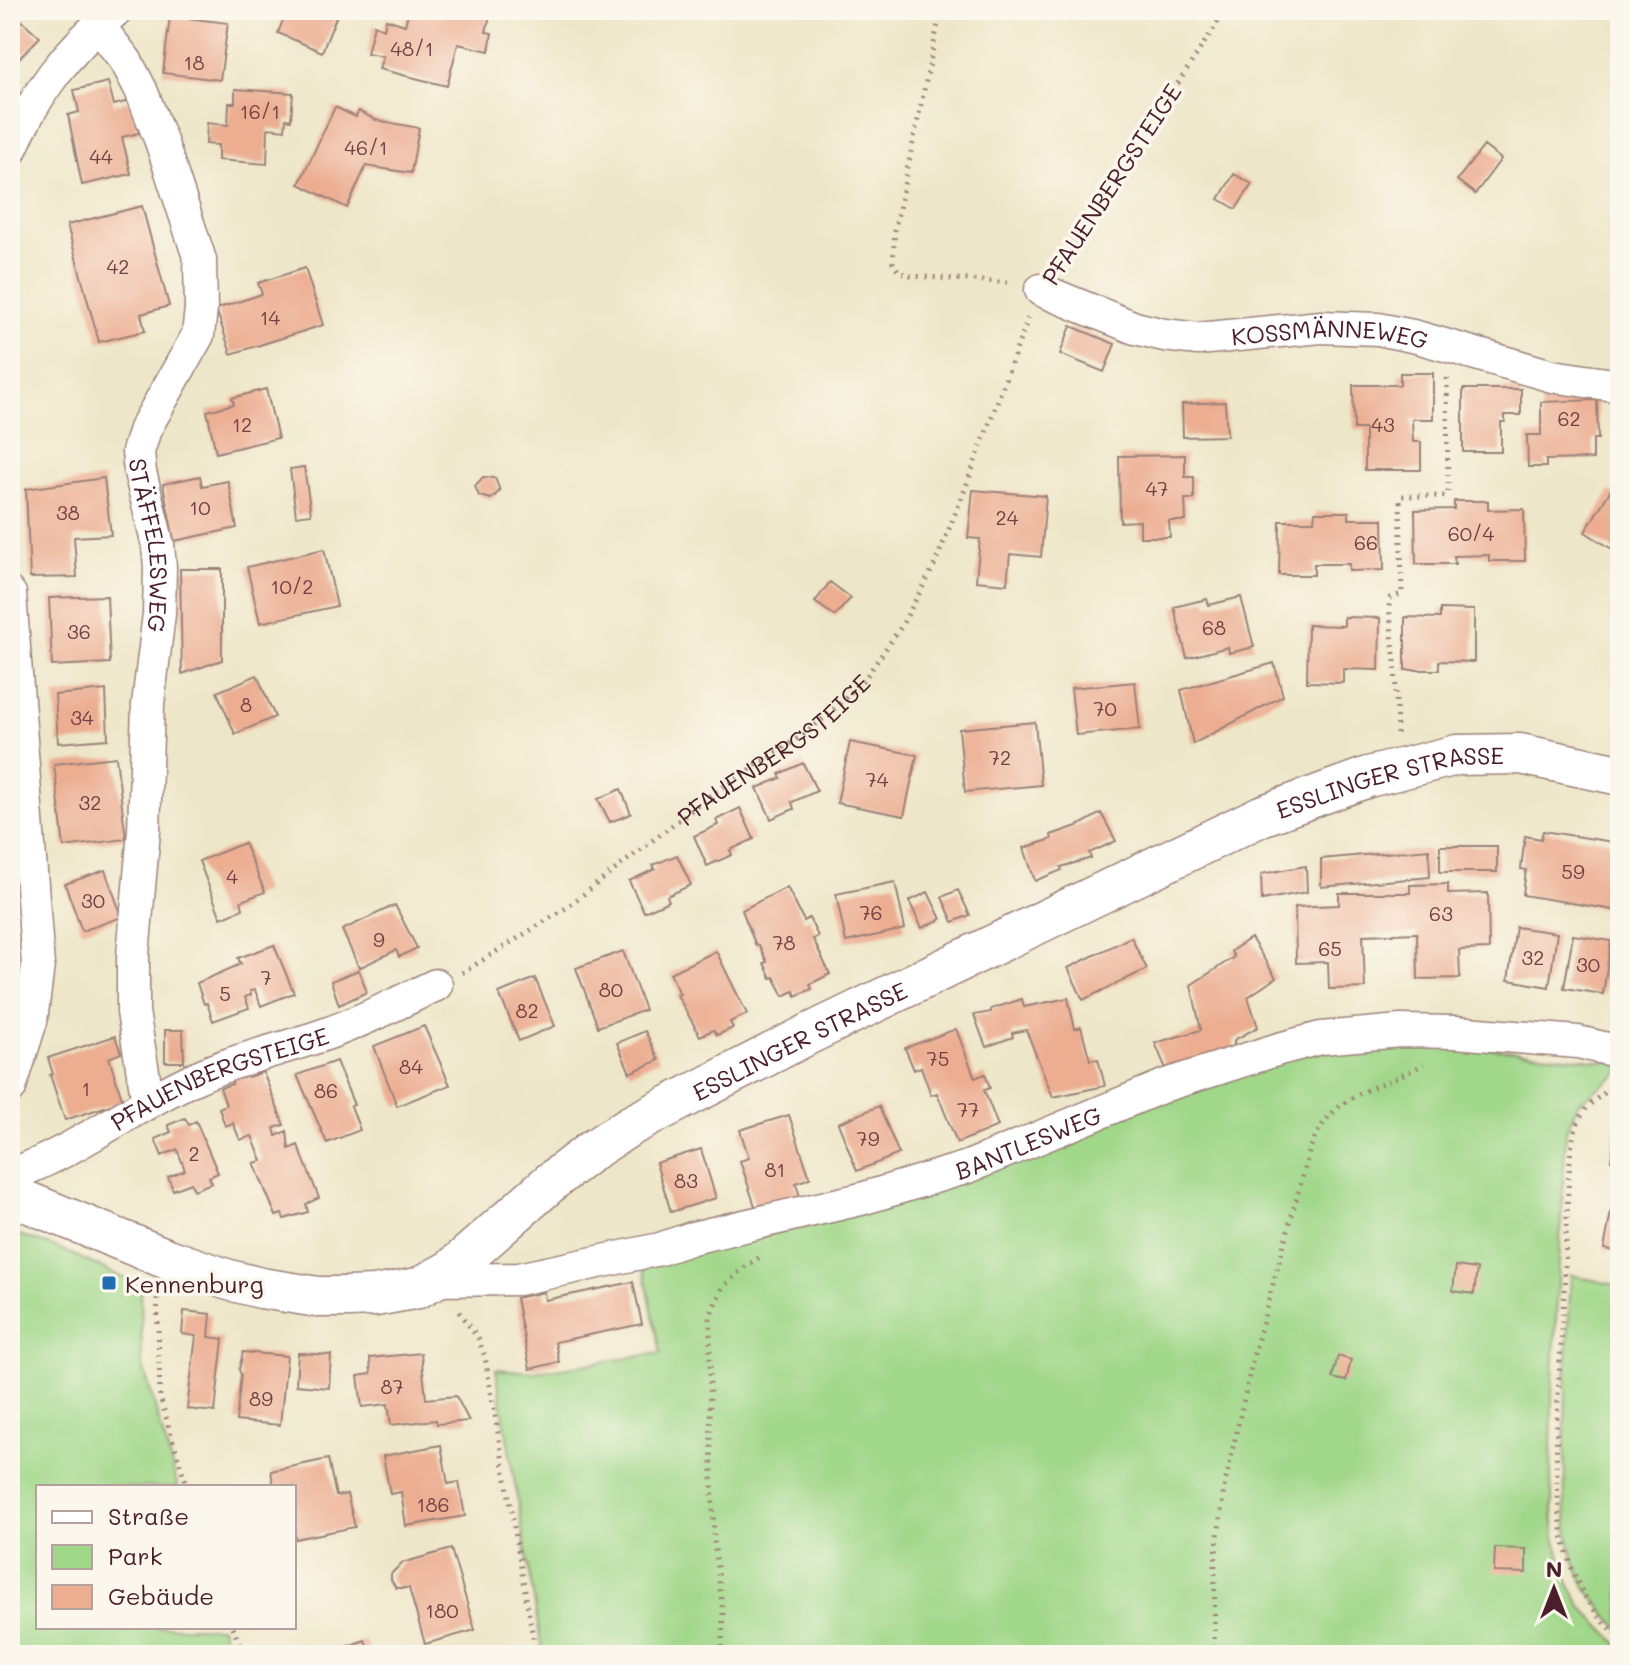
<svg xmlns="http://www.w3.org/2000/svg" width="1630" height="1665" font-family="Mali,sans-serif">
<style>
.green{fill:#a0d789;stroke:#757b5a;stroke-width:2}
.building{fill:#ecad91}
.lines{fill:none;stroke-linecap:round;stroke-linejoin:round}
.minor-casing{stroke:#9c827a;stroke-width:35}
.tertiary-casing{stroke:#9c827a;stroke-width:43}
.path{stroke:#9c827a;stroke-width:5;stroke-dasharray:2 6;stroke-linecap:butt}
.minor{stroke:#fff;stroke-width:32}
.tertiary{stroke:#fff;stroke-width:40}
.poi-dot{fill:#1f6fb2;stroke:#fbf7ec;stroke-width:3}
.labels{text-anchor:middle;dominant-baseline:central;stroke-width:7;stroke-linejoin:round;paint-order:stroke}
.number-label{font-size:20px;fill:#724244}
.street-label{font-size:24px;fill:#4a1f2b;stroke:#fbf7ec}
.poi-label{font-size:24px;fill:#4a1f2b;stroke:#fbf7ec;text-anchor:start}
</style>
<rect width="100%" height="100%" fill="#fbf7ec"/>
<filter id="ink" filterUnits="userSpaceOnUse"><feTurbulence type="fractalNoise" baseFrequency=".0125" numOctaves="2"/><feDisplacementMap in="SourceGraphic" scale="16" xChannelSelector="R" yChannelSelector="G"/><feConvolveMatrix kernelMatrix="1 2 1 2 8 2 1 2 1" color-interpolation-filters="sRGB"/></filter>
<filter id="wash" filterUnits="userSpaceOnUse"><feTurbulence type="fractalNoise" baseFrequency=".006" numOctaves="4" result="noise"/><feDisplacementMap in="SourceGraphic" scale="32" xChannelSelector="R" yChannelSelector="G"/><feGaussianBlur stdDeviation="1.8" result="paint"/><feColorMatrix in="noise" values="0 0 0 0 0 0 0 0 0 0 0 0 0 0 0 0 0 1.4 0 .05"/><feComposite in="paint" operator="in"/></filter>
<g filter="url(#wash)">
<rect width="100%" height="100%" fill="#eee6c8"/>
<path class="green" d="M1400 1038 1620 1063V1072L1578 1103 1566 1131 1552 1396 1551 1482 1555 1537 1569 1584 1582 1607 1620 1646V1655H543L496 1369 534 1372 661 1353 643 1265 1281 1056Z
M10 1232 61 1249 134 1283 141 1289 142 1362 178 1487H38V1627H221L230 1655H10Z
M1571 1275 1620 1286V1629C1606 1614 1592 1599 1582 1580 1563 1540 1564 1490 1565 1447 1565 1389 1568 1332 1571 1275Z"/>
<g id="blocks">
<path class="building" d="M10 10 40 37 10 68Z
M287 10H339L322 52 278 33Z
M409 10H461L490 16 486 32 492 33 489 51 458 44 447 86 379 69 383 56 367 53 374 25 384 29 386 19 405 25Z
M170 16 228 23 220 80 163 73Z
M108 82 114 105 129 101 139 133 122 137 131 174 82 185 68 115 79 112 74 90Z
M235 89 293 93 291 120 286 119 285 130 268 128 267 164 218 160V145L206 144 207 123 228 125 229 103H235Z
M335 107 356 117 358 111 376 120 419 128 411 173 366 166 347 208 299 184Z
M1484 146 1501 159 1475 194 1457 180Z
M1234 174 1252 184 1236 209 1219 199Z
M142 206 169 306 141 314 145 331 99 342 67 225Z
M305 268 323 325 231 354 216 309 262 294 258 283Z
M1071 326 1115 344 1104 372 1060 354Z
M1400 373H1433V419H1412L1413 442H1421V470H1365V429H1354L1353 385H1400Z
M266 389 278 438 216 453 207 411 234 404 232 398Z
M1463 389H1521V415H1505V422H1501V452H1463Z
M1597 400 1598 439H1593V459L1546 460V467H1528L1527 435H1541V402Z
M1225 402 1227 436 1183 437 1182 404Z
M1185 455V477H1194V499H1185L1186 521H1169L1170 537H1140V521L1120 522 1119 456Z
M304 467 311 514 296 516 290 469Z
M200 476 202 486 228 481 237 528 174 541 163 484Z
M483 477 495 478 500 491 491 499 479 496 475 486Z
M104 478 111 535 74 537 77 577 30 578 26 489Z
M973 490 1046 496 1041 557 1010 554 1007 584 976 581 980 539 968 538Z
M1610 491 1620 497V554L1585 532Z
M1454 501H1488V510L1524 509 1525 561H1489V555L1454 556 1455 564H1416L1415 510 1454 509Z
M1315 512H1349V519H1383L1384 570 1349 571V564H1314V575H1279L1280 521H1314Z
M324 549 337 606 260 623 247 567Z
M180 569H222V660L182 674Z
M830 582 851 598 835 616 815 602Z
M107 596 110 663 52 666 49 598Z
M1241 597 1254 647 1229 653 1228 647 1187 658 1174 607 1207 599 1209 605Z
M1440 609 1474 610V662L1439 661V670H1405V617L1440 618Z
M1344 617 1380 618 1379 670 1343 669V683L1307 682 1308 625 1344 626Z
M1274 663 1283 696 1193 744 1181 690Z
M257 675 275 717 235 734 217 692Z
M1135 682 1140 729 1076 735 1071 688Z
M106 690 108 739 58 743 55 695Z
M1035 722 1041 785 965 792 959 729Z
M850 742 917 755 904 816 837 803Z
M116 757 126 839 64 847 54 764Z
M803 763 817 791 792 802 794 809 771 819 757 788 781 778 779 774Z
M621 789 631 814 610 822 598 799Z
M740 808 754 839 730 850 732 855 707 866 694 836 718 825 716 820Z
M1101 813 1116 841 1089 853 1091 858 1061 867 1062 870 1035 881 1024 848 1052 839 1051 835 1080 825Z
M1543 831 1620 843V873L1614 910 1523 895 1526 870 1521 869 1525 836 1541 839Z
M244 843 265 892 241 901 243 909 221 918 199 861Z
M1440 846H1497V872H1440Z
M1429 849 1430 877 1321 887V859Z
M677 855 691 885 667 896 669 901 644 912 629 881 655 869 653 865Z
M1306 866 1307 892 1262 900 1261 874Z
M105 870 122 917 82 931 65 884Z
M895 882 905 929 846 942 836 894Z
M1448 884V894L1488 893 1489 949 1459 950 1460 978 1418 979 1417 933 1363 935 1365 988 1329 989 1328 962 1296 963 1295 907 1339 905V893H1410V885Z
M787 887 804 921 809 918 818 936 813 939 830 974 810 984 812 989 796 996 794 991 784 996 774 977 771 978 764 963 767 962 759 945 756 946 742 910Z
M958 890 970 915 953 922 942 897Z
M928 892 941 919 922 928 909 901Z
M395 905 417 948 399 957 396 950 359 968 342 930Z
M1516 927 1557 933 1549 987 1508 980Z
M1573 935 1611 941 1603 994 1564 988Z
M1131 937 1147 969 1083 1000 1068 968Z
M1251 938 1276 978 1248 997 1258 1027 1234 1040V1049L1169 1076 1155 1043 1201 1030 1191 985 1234 957 1231 951Z
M274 945 294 993 261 1006 255 990 250 991 251 995 245 997 249 1008 213 1021 207 1003 204 1004 197 983 241 964 238 958Z
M623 951 645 1010 598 1027 576 968Z
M716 951 747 1014 730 1022 733 1028 717 1035 713 1030 700 1036 677 995 680 994 670 973Z
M359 970 367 992 339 1005 331 981Z
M535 978 555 1026 519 1041 499 993Z
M1068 998 1075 1029 1081 1027 1090 1060 1098 1059 1105 1086 1053 1097 1026 1030 1012 1033 1013 1037 986 1047 974 1015 991 1012V1009L1022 999 1024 1007Z
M424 1026 450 1085 397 1106 374 1046Z
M956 1029 975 1078 985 1074 990 1088 984 1090 998 1126 957 1143 937 1093 931 1095 921 1067 914 1070 905 1048Z
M165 1030H183L184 1062H165Z
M645 1031 659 1060 630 1073 617 1043Z
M115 1036 121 1053 109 1058 123 1101 65 1120 50 1075 53 1074 48 1058Z
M336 1061 354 1105 351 1106 360 1130 327 1143 297 1075Z
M263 1072 284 1125 274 1128 276 1136 287 1131 289 1149 298 1145 319 1198 306 1204 308 1212 284 1219 282 1214 276 1216 254 1163 262 1161 252 1136 240 1140 233 1123 225 1126 219 1108 226 1105 220 1088 232 1084 231 1079 247 1074 248 1077Z
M879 1106 899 1154 857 1171 838 1123Z
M789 1115 810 1178 796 1183 801 1200 758 1215 740 1161 749 1158 740 1130Z
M185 1118 189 1125 196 1121 218 1173 209 1177 212 1183 194 1190 191 1183 173 1190 168 1177 185 1170 177 1149 162 1156 155 1139 171 1132 168 1125Z
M1618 1119H1620V1162L1611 1160Z
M701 1149 716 1198 671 1212 656 1163Z
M1612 1206 1620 1208V1252L1604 1249Z
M1456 1266 1477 1269 1474 1294 1453 1291Z
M633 1282 642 1324 555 1342 559 1362 530 1369 516 1298 544 1292 545 1300Z
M184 1311 211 1314 209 1337 223 1339 215 1412 187 1409 196 1336 182 1334Z
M243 1352 287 1356 280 1425 236 1421 241 1375 239 1370Z
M298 1353 331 1355 329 1388 296 1385Z
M421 1353 426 1399 456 1396 469 1421 437 1424 436 1420 391 1425 388 1404 362 1407 358 1376 371 1374 370 1358Z
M1338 1356 1351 1360 1346 1381 1332 1378Z
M441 1445 448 1484 459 1482 465 1516 406 1526 401 1492 390 1494 383 1456Z
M328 1459 336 1496 347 1494 355 1527 295 1539 294 1487H274L271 1471Z
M1495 1548 1526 1549V1573L1494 1572Z
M451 1549 475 1630 425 1644 409 1588H396L391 1580V1574L402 1563Z
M365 1640 371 1655H322Z"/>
</g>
</g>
<g filter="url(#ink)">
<use href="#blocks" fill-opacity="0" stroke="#9c827a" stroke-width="2"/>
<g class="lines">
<defs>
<g id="minor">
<path id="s2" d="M98 25 126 61 141 90 162 144 200 260 201 309 198 335 145 429 138 452 140 472 158 545 160 567 159 614 148 704 144 831 133 955V1012L148 1102"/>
<path d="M10 151C36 91 66 52 116 10"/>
<path id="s3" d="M1041 290 1135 328 1164 335 1198 339 1321 327 1378 329 1417 337 1552 376 1620 386"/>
<path d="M10 594 38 965 31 1021 10 1088"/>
<path id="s4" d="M10 1175C76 1152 131 1107 195 1078 236 1059 280 1050 323 1035 362 1022 399 1002 436 985"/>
<path id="s5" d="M435 1280 518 1279 660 1249 692 1238 861 1199 968 1167 1166 1085 1279 1049 1321 1038 1401 1031 1455 1032 1578 1042 1620 1052"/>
</g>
<g id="tertiary">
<path id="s6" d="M10 1195 165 1258 229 1280 261 1288 318 1297H348L375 1296 418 1288 451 1270 552 1181 591 1151 630 1126 811 1033 1261 816 1368 777 1457 755 1520 754 1620 775"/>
</g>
</defs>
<use href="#minor" class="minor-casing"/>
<use href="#tertiary" class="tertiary-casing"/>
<g class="path">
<path d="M941 10 895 228 893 263 899 272 911 276 1013 283"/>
<path d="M1059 264 1226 10"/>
<path d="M1397 734 1395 662 1389 607 1390 598 1402 594 1400 499 1402 496H1445L1448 493 1447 375"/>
<path id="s1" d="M462 973 566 908 711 795 803 735 830 713 866 677 901 627 934 566 964 492 1028 318"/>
<path d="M1618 1084C1588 1103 1577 1112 1571 1149 1566 1204 1566 1259 1563 1313 1559 1388 1548 1484 1568 1556 1577 1588 1594 1616 1620 1637"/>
<path d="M157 1290 160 1397 187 1487"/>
<path d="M459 1312 478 1338 485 1357 536 1655"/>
<path d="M233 1627 243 1655"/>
<path d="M722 1655 723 1613 714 1541 710 1408V1316L722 1288 742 1269 760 1257"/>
<path d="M1214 1655 1215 1562 1224 1488 1254 1354 1310 1149C1331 1092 1378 1090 1424 1064"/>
</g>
<use href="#minor" class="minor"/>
<use href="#tertiary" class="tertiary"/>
</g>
</g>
<rect class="poi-dot" x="101" y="1275" width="16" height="16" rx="4"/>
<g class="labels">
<g class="number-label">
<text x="412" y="48">48/1</text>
<text x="194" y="62">18</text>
<text x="260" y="111">16/1</text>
<text x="366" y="147">46/1</text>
<text x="101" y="156">44</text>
<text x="118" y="266">42</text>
<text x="270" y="317">14</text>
<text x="1569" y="418">62</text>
<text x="242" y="424">12</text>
<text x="1383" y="424">43</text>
<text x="1157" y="488">47</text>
<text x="200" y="507">10</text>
<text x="68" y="512">38</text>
<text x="1007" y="517">24</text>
<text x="1471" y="533">60/4</text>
<text x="1366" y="542">66</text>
<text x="292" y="586">10/2</text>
<text x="1214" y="627">68</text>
<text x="79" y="631">36</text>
<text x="246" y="704">8</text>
<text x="1105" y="708">70</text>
<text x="82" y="717">34</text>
<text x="1000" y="757">72</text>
<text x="877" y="779">74</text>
<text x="90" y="802">32</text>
<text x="1573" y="871">59</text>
<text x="232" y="876">4</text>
<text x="93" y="900">30</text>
<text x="871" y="912">76</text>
<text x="1441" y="913">63</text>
<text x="379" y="939">9</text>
<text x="784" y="942">78</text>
<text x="1330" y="948">65</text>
<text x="1533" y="957">32</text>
<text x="1588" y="964">30</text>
<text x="266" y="977">7</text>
<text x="611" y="989">80</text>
<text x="225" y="993">5</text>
<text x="527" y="1010">82</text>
<text x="938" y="1058">75</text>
<text x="411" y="1066">84</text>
<text x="86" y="1088">1</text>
<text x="326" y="1090">86</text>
<text x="968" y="1109">77</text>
<text x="868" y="1138">79</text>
<text x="194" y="1153">2</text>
<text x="775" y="1169">81</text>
<text x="686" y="1180">83</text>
<text x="392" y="1386">87</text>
<text x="261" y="1398">89</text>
<text x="433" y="1504">186</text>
<text x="442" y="1610">180</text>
</g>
<g class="street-label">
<text transform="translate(1111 184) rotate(-57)">PFAUENBERGSTEIGE</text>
<text stroke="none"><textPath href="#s3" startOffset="298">KOSSMÄNNEWEG</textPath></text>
<text stroke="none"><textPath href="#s2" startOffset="560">STÄFFELESWEG</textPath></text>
<text stroke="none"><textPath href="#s1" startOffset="384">PFAUENBERGSTEIGE</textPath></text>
<text stroke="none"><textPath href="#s6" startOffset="1532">ESSLINGER STRASSE</textPath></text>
<text stroke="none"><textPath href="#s6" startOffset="884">ESSLINGER STRASSE</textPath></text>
<text stroke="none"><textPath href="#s4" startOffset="232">PFAUENBERGSTEIGE</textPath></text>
<text stroke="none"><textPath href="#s5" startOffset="612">BANTLESWEG</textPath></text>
</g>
<g class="poi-label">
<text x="125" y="1283">Kennenburg</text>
</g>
</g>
<rect width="1630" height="1665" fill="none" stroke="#fbf7ec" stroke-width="40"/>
<rect x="36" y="1485" width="260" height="144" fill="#fbf7ec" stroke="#b4a19f" stroke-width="2"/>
<rect x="52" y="1511" width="40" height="12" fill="#ffffff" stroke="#b4a19f" stroke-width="2"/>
<text x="108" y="1525" font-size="24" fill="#4a1f2b">Straße</text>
<rect x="52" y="1545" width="40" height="24" fill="#a0d789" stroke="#b4a19f" stroke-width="2"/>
<text x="108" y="1565" font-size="24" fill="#4a1f2b">Park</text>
<rect x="52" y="1585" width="40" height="24" fill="#ecad91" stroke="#b4a19f" stroke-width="2"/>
<text x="108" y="1605" font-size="24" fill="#4a1f2b">Gebäude</text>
<g transform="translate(1554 1589)" stroke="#fbf7ec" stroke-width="6" paint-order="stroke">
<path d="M0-6L14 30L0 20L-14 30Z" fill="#4a1f2b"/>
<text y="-12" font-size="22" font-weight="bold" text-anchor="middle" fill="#4a1f2b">N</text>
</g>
</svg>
